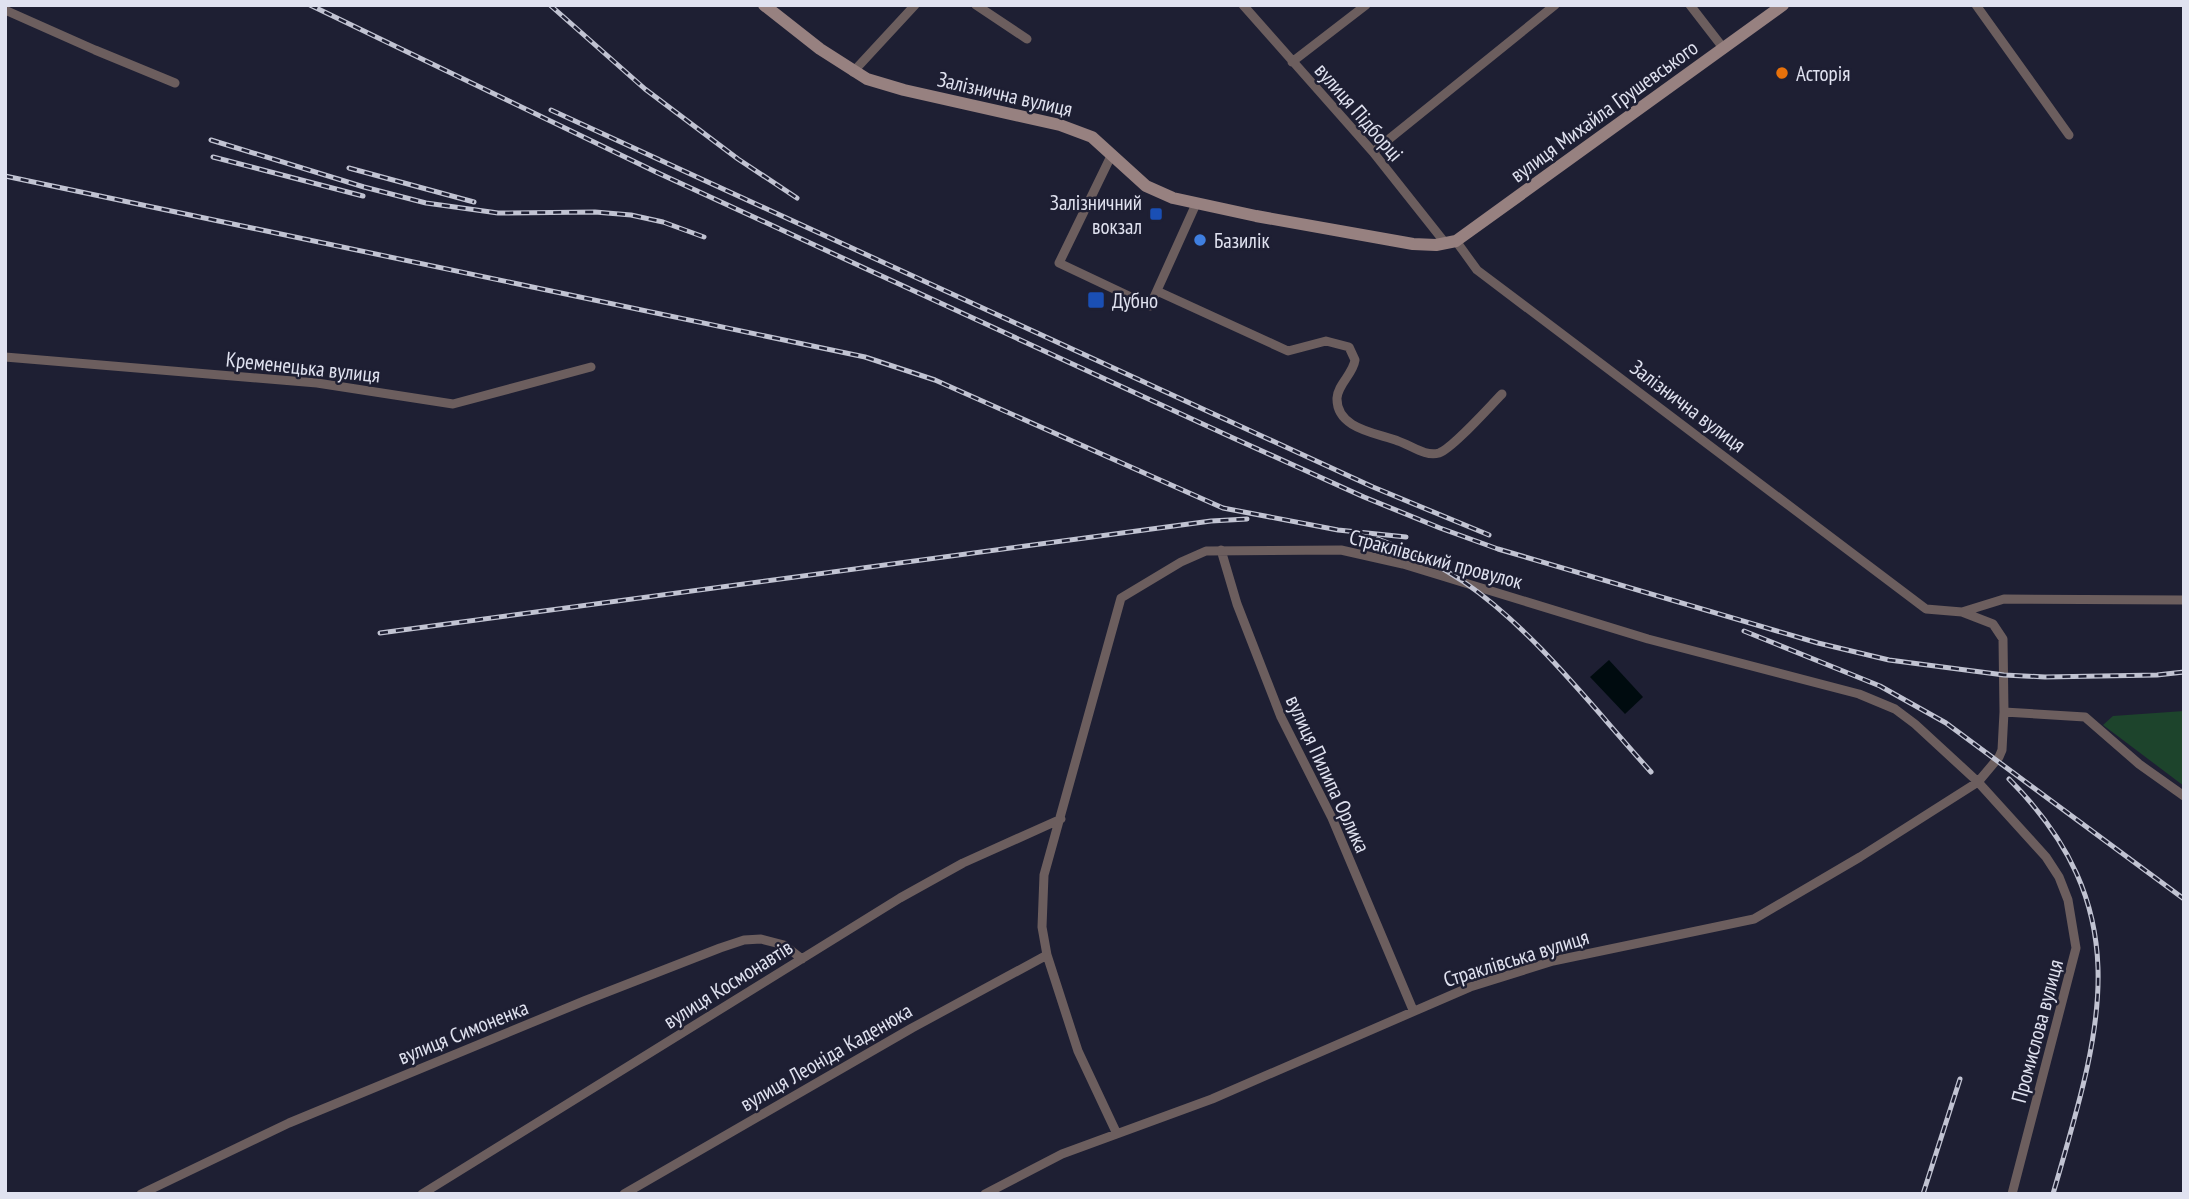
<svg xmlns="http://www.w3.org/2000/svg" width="2189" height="1199" font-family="'PT Sans Narrow',sans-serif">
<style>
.green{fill:#1d442c}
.water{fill:#000b0f}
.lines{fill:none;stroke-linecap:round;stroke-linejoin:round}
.minor{stroke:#6c5e5e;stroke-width:9}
.secondary{stroke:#978180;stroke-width:12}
.rail-casing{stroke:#c1c3d2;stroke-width:5}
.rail{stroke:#1e1f33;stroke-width:2.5;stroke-dasharray:8;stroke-linecap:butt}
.food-dot{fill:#e8710a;stroke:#1e1f33;stroke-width:2.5}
.transit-dot{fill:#1a4fb4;stroke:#1e1f33;stroke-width:2.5}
.shop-dot{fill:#3f7fe0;stroke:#1e1f33;stroke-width:2.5}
.labels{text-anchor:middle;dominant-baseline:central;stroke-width:5;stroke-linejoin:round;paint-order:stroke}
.poi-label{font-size:21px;fill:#e0e2f0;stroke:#1e1f33;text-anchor:start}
.street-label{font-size:21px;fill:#e0e2f0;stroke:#1e1f33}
</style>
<rect width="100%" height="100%" fill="#1e1f33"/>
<path class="green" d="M2184 711V786L2103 725 2113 716Z"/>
<path class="water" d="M1609 660 1643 697 1625 714 1590 677Z"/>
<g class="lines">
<path class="minor" d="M976 5 1027 39
M1243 5 1373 152 1446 244
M1690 5 1724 49
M1976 5 2069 135
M5 10 95 50 175 83
M1292 62 1366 5
M853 72 915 5
M1373 152 1555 5
M1112 154 1059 263 1150 306 1196 204
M1456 241 1477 270 1926 609 1962 612 2004 599 2184 600
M1157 291 1288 351 1326 341 1349 347 1355 360C1353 374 1338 384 1337 398 1336 429 1377 433 1398 441 1411 445 1425 457 1439 453 1453 448 1489 407 1502 394
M5 357 317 383 453 404 591 367
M1221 550 1237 604 1281 717 1332 818 1413 1010
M2004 712 2085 717 2139 764 2184 796
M1117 1134 1078 1051 1047 955 1042 927 1044 875 1121 598 1181 562 1206 551 1341 550 1403 564 1648 639 1859 694 1895 709 1915 724 1978 782 2046 857 2059 877 2068 900 2076 948 2012 1194
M141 1194 289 1123 584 1001 720 948 744 940 761 939 784 945 802 959
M422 1194 900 898 963 863 1061 819
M624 1194 912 1028 1047 955
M985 1194 1062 1154 1212 1099 1470 987 1553 961 1754 919 1860 857 1978 782 1999 757 2002 750 2004 712 2003 639 1993 624 1962 612"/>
<path class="secondary" d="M764 5 820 49 867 79 904 90 1060 125 1092 137 1146 186 1173 198 1256 216 1413 244 1436 245 1456 241 1783 5"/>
<defs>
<path id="rail" d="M310 5 656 172 1231 437 1364 497 1440 528 1498 549 1818 643 1889 660 2004 675 2045 677 2157 675 2184 672
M550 5 645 89 738 159 797 198
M551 110 1373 487 1489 535
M211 140 364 187 426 203 498 213 595 212 631 215 663 222 704 237
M213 157 363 196
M349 168 474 202
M5 176 865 357 935 380 1223 508 1338 530 1406 537
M1378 539C1408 550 1437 564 1464 582 1534 630 1594 709 1651 772
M1744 631 1880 686 1946 723 2184 899
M380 633 1211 521 1247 519
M2009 779C2142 913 2099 1034 2053 1194
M1923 1194 1960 1079"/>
</defs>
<use href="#rail" class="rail-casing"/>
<use href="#rail" class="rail"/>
</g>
<circle class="food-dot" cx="1782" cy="73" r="7"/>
<g class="transit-dot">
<rect x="1149" y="207" width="14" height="14" rx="3.5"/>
<rect x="1087" y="291" width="18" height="18" rx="3.5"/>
</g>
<circle class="shop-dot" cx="1200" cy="240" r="7"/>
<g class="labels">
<g class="poi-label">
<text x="1796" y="73">Асторія</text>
<text x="1142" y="202" text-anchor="end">Залізничний<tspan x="1142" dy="24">вокзал</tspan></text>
<text x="1214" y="240">Базилік</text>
<text x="1112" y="300">Дубно</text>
</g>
<g class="street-label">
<text transform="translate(1005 94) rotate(13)">Залізнична вулиця</text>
<text transform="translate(1604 111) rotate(-36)">вулиця Михайла Грушевського</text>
<text transform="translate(1359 112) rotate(49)">вулиця Підборці</text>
<text transform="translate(303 367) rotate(6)">Кременецька вулиця</text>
<text transform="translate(1688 406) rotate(37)">Залізнична вулиця</text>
<text transform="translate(1436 559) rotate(15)">Страклівський провулок</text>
<text transform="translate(1328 774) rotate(65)">вулиця Пилипа Орлика</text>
<text transform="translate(1516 958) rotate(-17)">Страклівська вулиця</text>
<text transform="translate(728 984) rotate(-32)">вулиця Космонавтів</text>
<text transform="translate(2037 1031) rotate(-75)">Промислова вулиця</text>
<text transform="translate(463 1032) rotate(-22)">вулиця Симоненка</text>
<text transform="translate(826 1057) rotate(-30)">вулиця Леоніда Каденюка</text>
</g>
</g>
<rect width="2189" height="1199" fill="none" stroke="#e0e2f0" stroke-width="14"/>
</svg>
